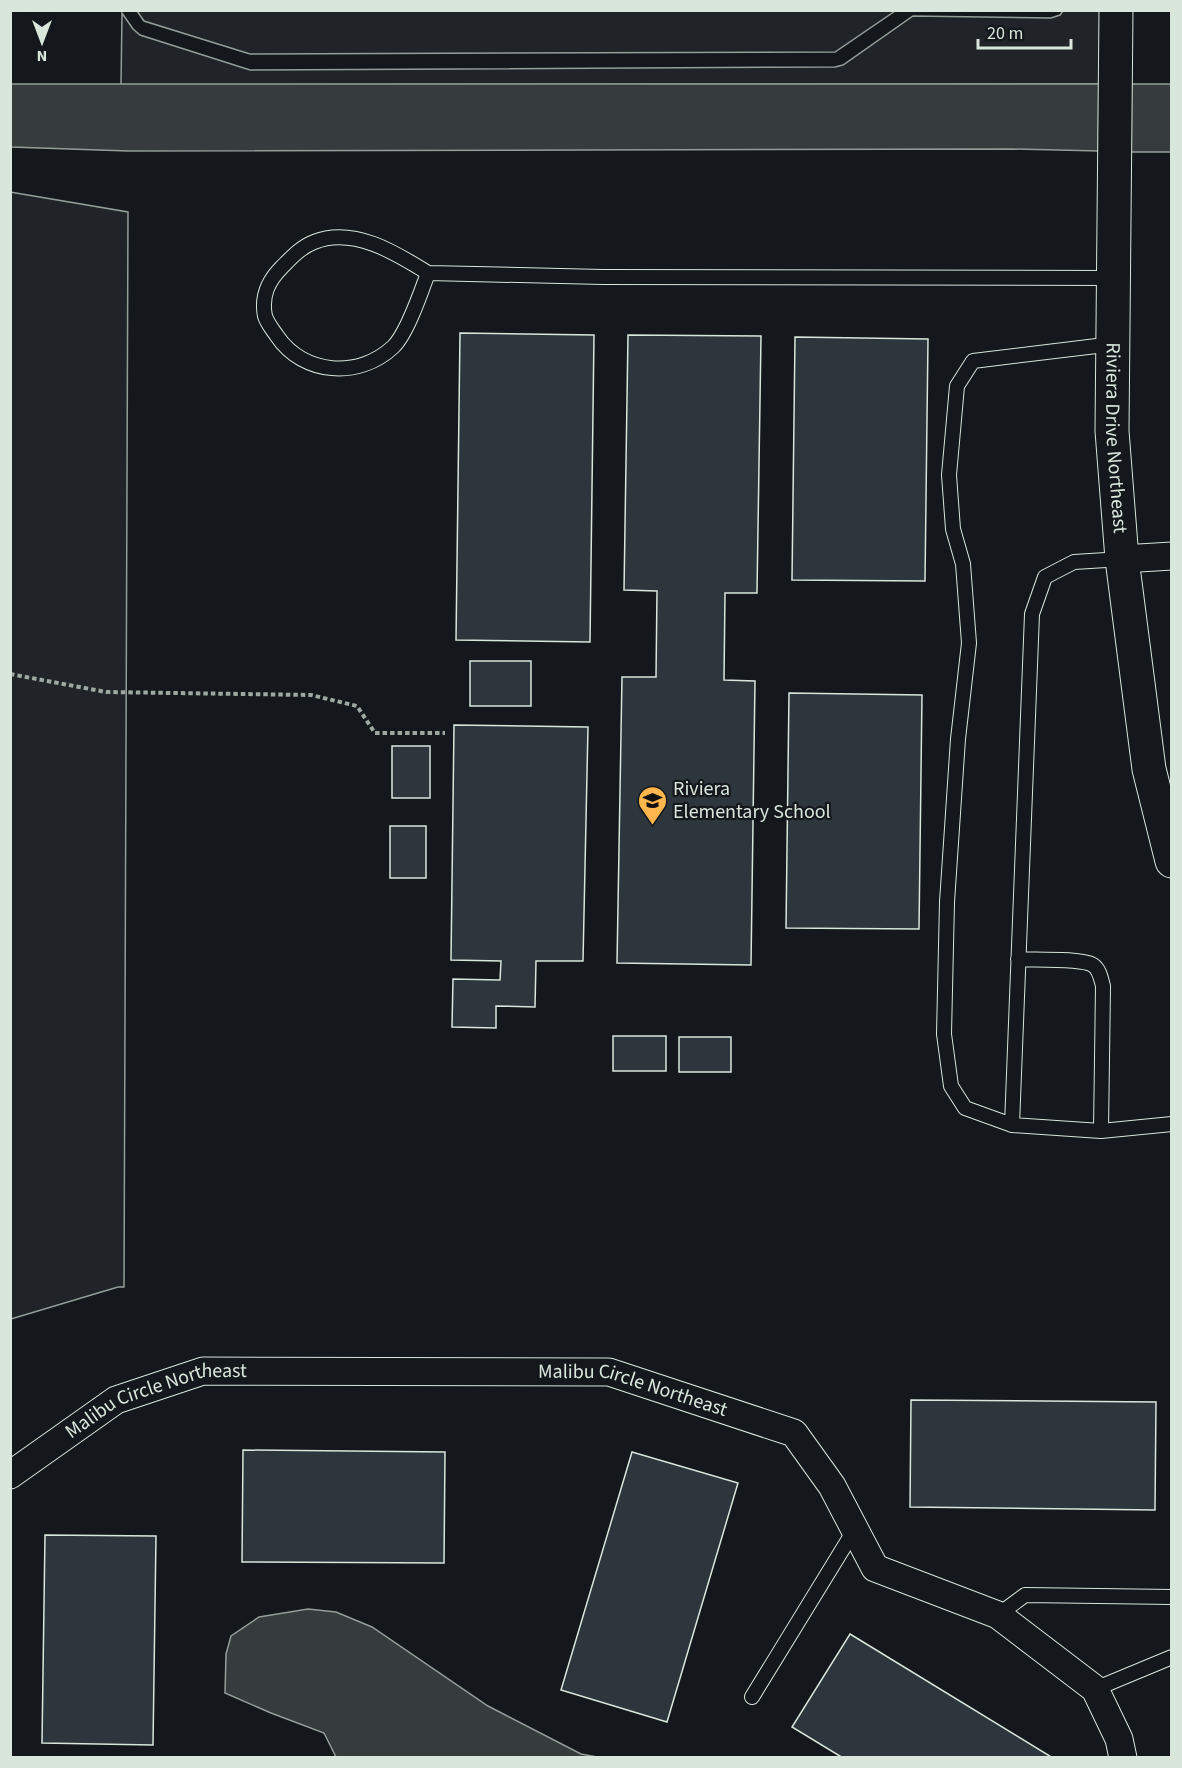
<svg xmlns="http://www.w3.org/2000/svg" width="1182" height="1768" font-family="'Source Sans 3',sans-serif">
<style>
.green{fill:#202428;stroke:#939e99;stroke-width:1.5}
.water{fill:#363b3e;stroke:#939e99;stroke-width:1.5}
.building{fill:#2c363c;stroke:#d8e6dc;stroke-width:1.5}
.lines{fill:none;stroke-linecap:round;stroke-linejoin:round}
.lane-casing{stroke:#d8e6dc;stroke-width:16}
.street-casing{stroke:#d8e6dc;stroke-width:29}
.secondary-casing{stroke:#d8e6dc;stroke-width:35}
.path{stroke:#9da8a2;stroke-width:4;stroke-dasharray:4.5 3;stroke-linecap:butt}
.lane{stroke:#14181c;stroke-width:14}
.street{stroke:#14181c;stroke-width:27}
.secondary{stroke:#14181c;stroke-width:33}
.labels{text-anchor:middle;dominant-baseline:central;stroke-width:4.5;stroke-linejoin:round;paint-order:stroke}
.street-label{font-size:20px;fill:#d8e6dc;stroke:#14181c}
.poi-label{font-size:20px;fill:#d8e6dc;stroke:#14181c;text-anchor:start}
</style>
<rect width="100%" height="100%" fill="#14181c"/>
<path class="green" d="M137 11H895L835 52 250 54 144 21Z
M1063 11H1100V84L121 85 122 13 133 29 140 35 250 70 835 67 843 65 913 16 1051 18 1060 15Z
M10 192 128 212 124 1287H118L11 1319Z"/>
<path class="water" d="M11 84H1100L1099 151 1012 149 128 151 11 147Z
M1131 84H1171V152H1130Z
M308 1609 336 1612 372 1627 488 1706 581 1754 597 1757H336L324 1733 271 1713 225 1693 226 1654 231 1636 259 1617Z"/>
<path class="building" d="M460 333 594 335 590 642 456 640Z
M628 335 761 336 757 593H725L724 680 755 681 751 965 617 963 622 677H656L657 591 624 590Z
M795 337 928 339 925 581 792 580Z
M470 661H531V706H470Z
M789 693 922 695 919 929 786 928Z
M454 725 588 727 583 961H536L535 1007 496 1006V1028L452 1027 453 979 500 980 501 961 451 960Z
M392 746H430V798H392Z
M390 826H426V878H390Z
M613 1036H666V1071H613Z
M679 1037H731V1072H679Z
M911 1400 1156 1402 1155 1510 910 1507Z
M243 1450 445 1452 444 1563 242 1562Z
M632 1452 738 1483 667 1722 561 1690Z
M45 1535 156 1536 153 1745 42 1743Z
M850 1634 1053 1758H843L792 1727Z"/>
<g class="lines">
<defs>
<path id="lane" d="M428 273C421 292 407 334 393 347 359 379 303 375 277 336 273 330 267 323 265 316 261 296 268 281 282 267 291 258 301 247 314 242 353 226 396 253 428 273L603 277 1114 278
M1122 559 1074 562 1045 577 1032 614 1012 1125 1101 1131 1172 1124
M1018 959C1033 960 1082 958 1093 965 1100 970 1101 979 1103 986L1101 1131
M1012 1125 965 1108 951 1086 944 1034 947 902 958 739 969 643 963 564 953 529 949 475 957 386 973 361 1113 344
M998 1615 1025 1595 1172 1597
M1095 1689 1172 1657
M752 1697 855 1529"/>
<g id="street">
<path d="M1122 559 1172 556"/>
<path id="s1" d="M10 1475 116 1400 203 1371 609 1372 794 1433 832 1486 875 1568 998 1615 1095 1689 1119 1739 1123 1758"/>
</g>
<g id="secondary">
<path id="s2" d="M1116 10 1112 431 1122 559 1149 769 1172 861"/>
</g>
</defs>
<use href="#lane" class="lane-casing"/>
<use href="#street" class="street-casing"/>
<use href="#secondary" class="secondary-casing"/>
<path class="path" d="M10 674 106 692 311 695 357 706 375 733H445"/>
<use href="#lane" class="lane"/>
<use href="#street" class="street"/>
<use href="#secondary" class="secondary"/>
</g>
<defs>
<symbol id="school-pin" viewBox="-11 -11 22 30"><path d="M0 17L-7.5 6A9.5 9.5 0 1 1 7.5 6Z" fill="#ffb74d" stroke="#14181c"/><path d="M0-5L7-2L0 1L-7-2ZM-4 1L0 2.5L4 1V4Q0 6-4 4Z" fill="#111"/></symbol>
</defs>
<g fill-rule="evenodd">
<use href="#school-pin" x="636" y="784" width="33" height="45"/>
</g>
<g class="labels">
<g class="street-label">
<text stroke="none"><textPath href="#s2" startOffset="428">Riviera Drive Northeast</textPath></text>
<text stroke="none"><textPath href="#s1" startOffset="654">Malibu Circle Northeast</textPath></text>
<text stroke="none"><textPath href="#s1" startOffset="168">Malibu Circle Northeast</textPath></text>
</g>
<g class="poi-label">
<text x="673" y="789">Riviera<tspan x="673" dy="23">Elementary School</tspan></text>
</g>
</g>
<rect width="1182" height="1768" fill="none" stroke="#d8e6dc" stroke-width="24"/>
<g transform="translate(42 42) rotate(180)" stroke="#14181c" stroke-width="4.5" paint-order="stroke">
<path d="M0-4.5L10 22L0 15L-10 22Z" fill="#d8e6dc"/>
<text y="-9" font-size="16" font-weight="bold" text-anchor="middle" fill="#d8e6dc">N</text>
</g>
<path d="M978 39v9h93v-9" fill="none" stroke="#d8e6dc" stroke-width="3"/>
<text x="987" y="39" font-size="18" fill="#d8e6dc" stroke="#14181c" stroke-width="4.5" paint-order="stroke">20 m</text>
</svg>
